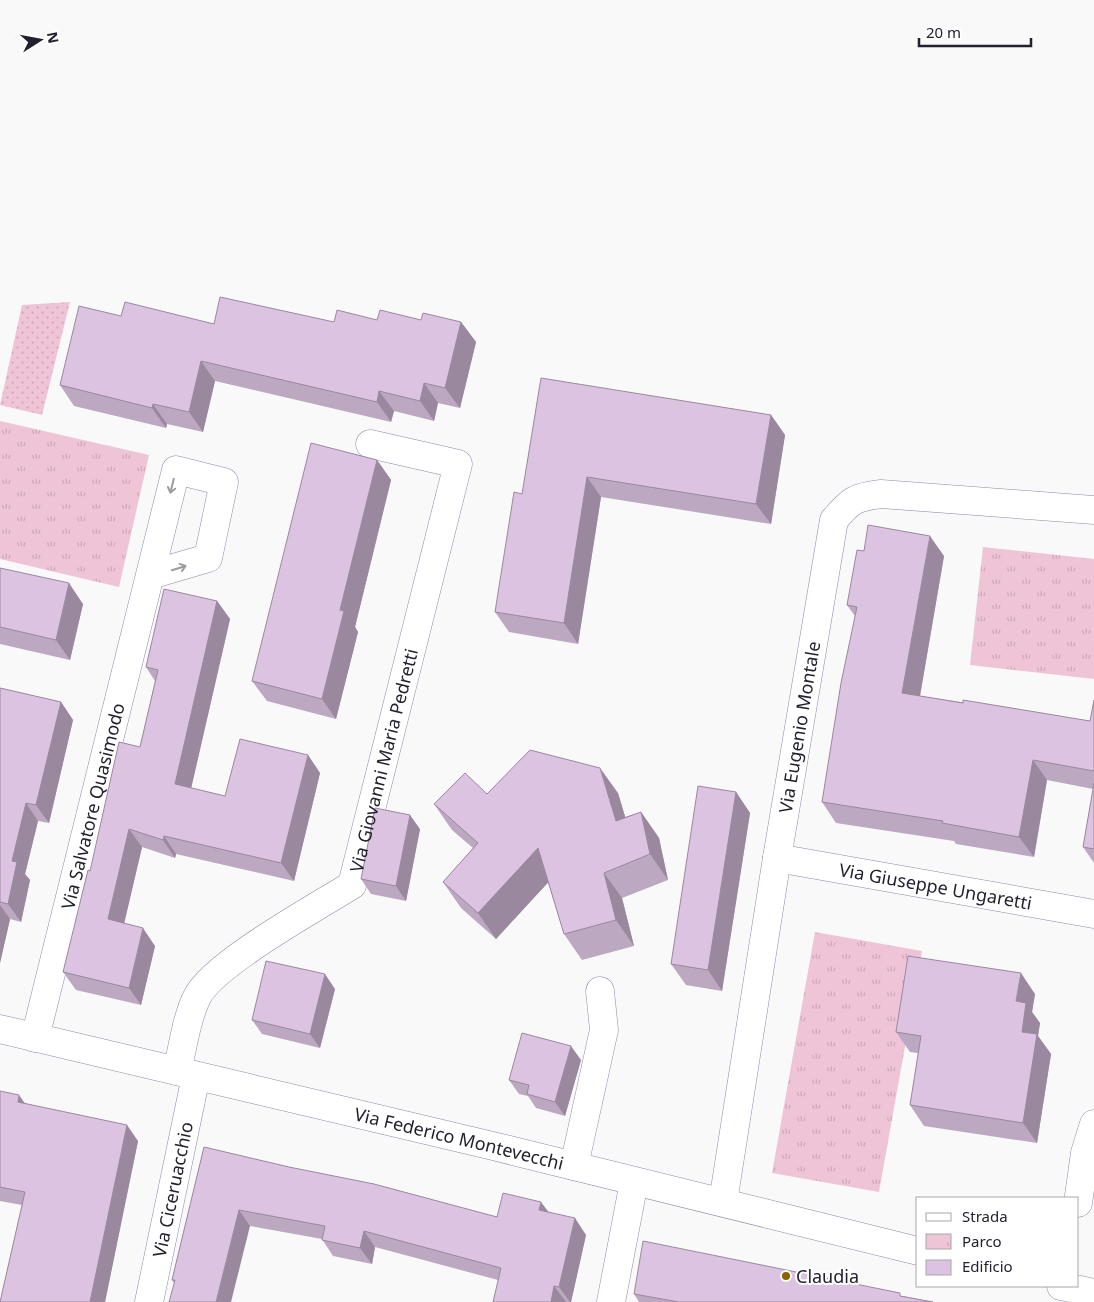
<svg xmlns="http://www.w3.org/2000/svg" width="1094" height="1302" font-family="'Noto Sans',sans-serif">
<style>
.grass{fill:url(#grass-dots)}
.park{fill:url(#park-tufts)}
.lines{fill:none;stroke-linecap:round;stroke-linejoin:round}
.minor-casing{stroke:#8c89aa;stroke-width:29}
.minor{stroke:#fff;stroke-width:28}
.wall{fill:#bda8c2}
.shaded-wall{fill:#9a889e}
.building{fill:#dcc3e2;stroke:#9a889e}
.oneway{stroke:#9c9ba1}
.poi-dot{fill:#8b6103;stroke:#fff;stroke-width:2}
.labels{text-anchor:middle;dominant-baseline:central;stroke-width:4;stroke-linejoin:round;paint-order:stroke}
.street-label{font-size:18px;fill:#22212e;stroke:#fff}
.poi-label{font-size:18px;fill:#22212e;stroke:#fff;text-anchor:start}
</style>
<defs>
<pattern id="grass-dots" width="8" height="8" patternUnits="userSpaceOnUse" patternTransform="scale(1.25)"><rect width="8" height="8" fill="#efc4d7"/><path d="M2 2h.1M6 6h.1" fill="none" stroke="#cda8b9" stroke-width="1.8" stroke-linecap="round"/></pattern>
<pattern id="park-tufts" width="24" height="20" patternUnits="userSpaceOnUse" patternTransform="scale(1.25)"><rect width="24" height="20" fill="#efc4d7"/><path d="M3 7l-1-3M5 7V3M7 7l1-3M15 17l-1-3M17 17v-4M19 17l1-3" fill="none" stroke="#cda8b9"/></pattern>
</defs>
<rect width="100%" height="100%" fill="#f9f9f9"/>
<path class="grass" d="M70 302 42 415 0 405 22 305Z"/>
<path class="park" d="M0 421 149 455 119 587 0 559Z
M983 547 1094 559V679L970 665Z
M815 932 922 951 879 1192 772 1173Z"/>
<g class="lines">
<defs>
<g id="minor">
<path id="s1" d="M777 858 1094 914"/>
<path id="s2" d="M0 1029 493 1146 918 1251"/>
<path id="s3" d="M35 1038 176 470 224 482 208 558 150 575"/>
<path id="s4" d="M177 1071C183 1047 186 1019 197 997 213 964 317 907 352 885L458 464 370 444"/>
<path d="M574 1166 604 1030 600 991"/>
<path id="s5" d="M723 1202 777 858 834 520C851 500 855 497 881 494L1094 510"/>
<path d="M1078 1203 1085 1153 1094 1124"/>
<path d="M1061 1286 1094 1293"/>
<path id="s6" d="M149 1302 196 1076"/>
<path d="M611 1302 634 1182"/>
</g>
</defs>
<use href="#minor" class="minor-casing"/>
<use href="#minor" class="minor"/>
</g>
<path class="wall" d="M121 316 214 324 334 322 377 320H421L461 322 476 342 460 408 438 403 434 421 394 411 391 422 215 381 203 432 167 424 166 428 74 406 60 385Z
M771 415 785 435 771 524 601 497 578 644 509 632 495 612 522 494Z
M377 460 391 480 355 627 358 632 336 719 267 701 252 681Z
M864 551 944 556 920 696 1090 721 1094 700V863L1083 847 1093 789 1047 780 1034 857 956 844 954 841 836 823 822 802 855 616 847 605Z
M0 568 83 604 70 660 0 644Z
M217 601 230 619 191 788 225 796 308 755 320 773 294 881 176 854 175 858 142 847 124 923 155 946 141 1005 76 990 63 972 90 871 140 747 155 681 146 667Z
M0 688 61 702 73 720 49 823 38 821 25 874 30 880 21 922 10 919 0 963Z
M736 792 750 813 722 991 686 985 671 964Z
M618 793 625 817 641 812 659 838 668 880 622 898 634 946 582 960 564 934 548 882 496 939 461 908 443 882 473 848 452 830 434 804 487 794Z
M420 829 406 901 371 894 361 879Z
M335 989 320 1048 262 1034 252 1020Z
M1035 994 1032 1012 1040 1023 1038 1036 1051 1054 1037 1143 924 1126 910 1105 918 1053 910 1052 896 1032Z
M581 1060 565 1116 536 1108 528 1096 519 1094 509 1080Z
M0 1091 25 1103 138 1141 105 1302H0L22 1205 0 1201Z
M204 1147 497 1217 549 1212 586 1235 571 1302H493L498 1280 375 1247 372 1264 333 1256 322 1239 250 1226 174 1283 172 1280Z
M634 1294 903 1296 933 1302H639Z"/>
<path class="shaded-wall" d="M461 322 476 342 460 408 445 388Z
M201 361 215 381 203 432 189 412Z
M424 383 438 403 434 421 420 401Z
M379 391 394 411 391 422 377 402Z
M153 404 167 424 166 428 152 408Z
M771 415 785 435 771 524 756 504Z
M377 460 391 480 355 627 358 632 336 719 322 699 340 610Z
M587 477 601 497 578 644 564 623Z
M930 536 944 556 917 713 902 693Z
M69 583 83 604 70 660 56 640Z
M217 601 230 619 188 802 175 784Z
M61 702 73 720 49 823 36 805Z
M308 755 320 773 294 881 281 863Z
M1033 760 1047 780 1034 857 1019 837Z
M600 768 618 793 634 846 616 821Z
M736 792 750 813 722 991 708 970Z
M26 803 38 821 25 874 30 880 21 922 8 904 12 861Z
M641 812 659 838 668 880 650 854Z
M410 815 420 829 406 901 396 886Z
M129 829 142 847 121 937 108 919Z
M164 836 176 854 175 858 163 840Z
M538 848 556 874 496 939 478 913Z
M604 873 622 898 634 946 616 920Z
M0 905 10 919 0 963Z
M143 928 155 946 141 1005 129 988Z
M1021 973 1035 994 1032 1012 1040 1023 1038 1036 1051 1054 1037 1143 1023 1123 1022 1032 1016 1001Z
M325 974 335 989 320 1048 310 1034Z
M571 1046 581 1060 565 1116 555 1102Z
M19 1095 31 1112 18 1102Z
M127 1125 138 1141 105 1302H90Z
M541 1202 553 1218 539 1210Z
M239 1210 250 1226 231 1302H216Z
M575 1218 586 1235 571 1302H570L559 1287Z
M364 1231 375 1247 372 1264 360 1248Z
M554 1286 566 1302H551Z"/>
<path class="building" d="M220 297 334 322 337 310 377 320 380 310 421 320 423 313 461 322 445 388 424 383 420 401 379 391 377 402 201 361 189 412 153 404 152 408 60 385 79 306 121 316 125 302 214 324Z
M541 378 771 415 756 504 587 477 564 623 495 612 514 492 522 494Z
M311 443 377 460 340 610 344 611 322 699 252 681Z
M868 525 930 536 902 693 963 703V700L1090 721 1094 700V771L1033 760 1019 837 942 823 943 821 822 802 841 683 857 607 847 605 857 550 864 551Z
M0 568 69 583 56 640 0 627Z
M164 589 217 601 175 784 225 796 240 739 308 755 281 863 164 836 163 840 129 829 108 919 143 928 129 988 63 972 88 870 90 871 119 742 140 747 158 670 146 667Z
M0 688 61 702 36 805 26 803 12 861 17 862 8 904 0 902Z
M530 750 600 768 616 821 641 812 650 854 604 873 616 920 564 934 538 848 478 913 443 882 478 843 434 804 465 773 487 794Z
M1094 783V849L1083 847Z
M698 786 736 792 708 970 671 964Z
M375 808 410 815 396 886 361 879Z
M908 956 1021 973 1016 1001 1026 1003 1022 1032 1037 1034 1023 1123 910 1105 921 1036 896 1032Z
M266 961 325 974 310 1034 252 1020Z
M522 1033 571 1046 555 1102 527 1094 529 1085 509 1080Z
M0 1091 19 1095 18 1102 127 1125 90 1302H0L25 1192 0 1187Z
M204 1147 289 1167 374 1184 497 1217 503 1193 541 1202 539 1210 575 1218 559 1287 554 1286 551 1302H493L501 1268 364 1231 360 1248 322 1240 325 1226 239 1210 216 1302H169L175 1280H172Z
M643 1241 900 1293V1296L933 1302H679L634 1294Z"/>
<defs><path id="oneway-shaft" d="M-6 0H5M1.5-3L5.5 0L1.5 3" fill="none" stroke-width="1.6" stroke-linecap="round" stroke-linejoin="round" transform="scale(1.25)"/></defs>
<g class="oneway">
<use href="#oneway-shaft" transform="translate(172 486) rotate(104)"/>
<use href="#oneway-shaft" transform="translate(179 568) rotate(-17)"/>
</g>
<circle class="poi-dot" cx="786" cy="1276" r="5"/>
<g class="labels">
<g class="street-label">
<text stroke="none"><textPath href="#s5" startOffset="481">Via Eugenio Montale</textPath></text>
<text stroke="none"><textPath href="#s4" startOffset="398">Via Giovanni Maria Pedretti</textPath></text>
<text stroke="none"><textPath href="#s3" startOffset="239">Via Salvatore Quasimodo</textPath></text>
<text stroke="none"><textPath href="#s1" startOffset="161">Via Giuseppe Ungaretti</textPath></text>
<text stroke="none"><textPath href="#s2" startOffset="472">Via Federico Montevecchi</textPath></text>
<text stroke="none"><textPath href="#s6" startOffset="115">Via Ciceruacchio</textPath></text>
</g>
<g class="poi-label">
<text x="796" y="1276">Claudia</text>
</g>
</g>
<rect x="916" y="1197" width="162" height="90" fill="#ffffff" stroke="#a7a6ab"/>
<rect x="926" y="1213" width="25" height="8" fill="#ffffff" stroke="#a7a6ab"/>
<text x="962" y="1222" font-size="15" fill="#22212e">Strada</text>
<rect x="926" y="1234" width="25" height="15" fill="url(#park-tufts)" stroke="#a7a6ab"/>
<text x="962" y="1247" font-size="15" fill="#22212e">Parco</text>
<rect x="926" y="1260" width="25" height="15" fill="#dcc3e2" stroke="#a7a6ab"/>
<text x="962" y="1272" font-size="15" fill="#22212e">Edificio</text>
<g transform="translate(40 40) rotate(79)" stroke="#ffffff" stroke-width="4" paint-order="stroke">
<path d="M0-4L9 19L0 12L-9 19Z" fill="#22212e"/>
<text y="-8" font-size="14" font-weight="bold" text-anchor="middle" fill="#22212e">N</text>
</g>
<path d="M919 38v8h112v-8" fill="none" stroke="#22212e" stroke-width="2.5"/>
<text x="926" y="38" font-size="15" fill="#22212e" stroke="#ffffff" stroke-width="4" paint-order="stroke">20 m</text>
</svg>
